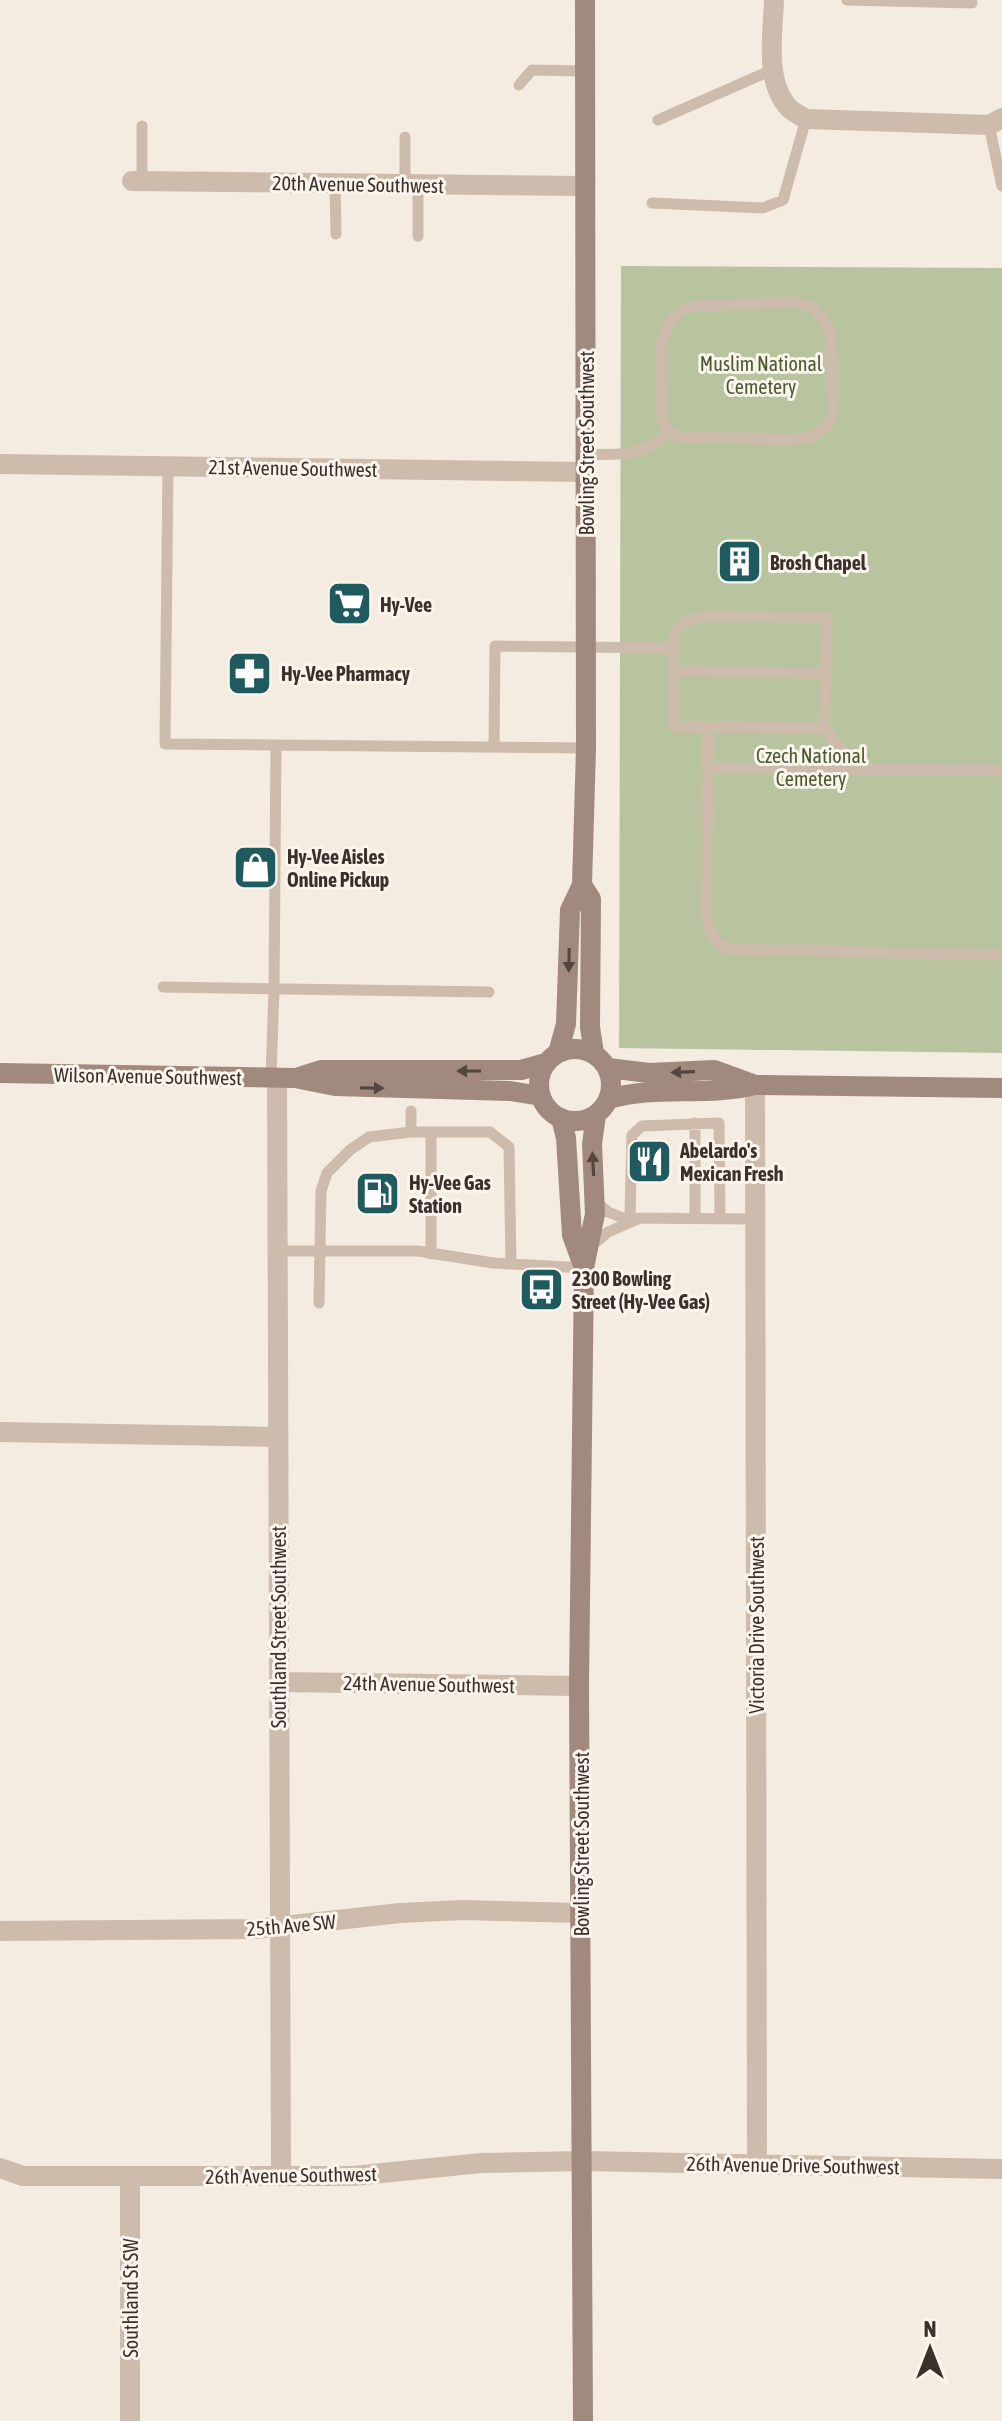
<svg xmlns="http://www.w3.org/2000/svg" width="1002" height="2421" font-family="'Asap Condensed',sans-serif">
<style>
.green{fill:#b8c4a0}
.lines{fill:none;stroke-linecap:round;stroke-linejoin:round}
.lane{stroke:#cdbbac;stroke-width:11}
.street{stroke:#cdbbac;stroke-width:20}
.secondary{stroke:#a18a7d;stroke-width:20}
.oneway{fill:#544640}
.labels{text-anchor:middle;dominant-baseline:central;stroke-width:6;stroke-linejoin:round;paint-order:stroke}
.street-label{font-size:20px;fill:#3b302b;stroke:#fbf5ee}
.park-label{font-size:20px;fill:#4a5a2e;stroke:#fbf5ee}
.poi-label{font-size:20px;font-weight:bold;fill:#3b302b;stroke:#fbf5ee;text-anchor:start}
</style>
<rect width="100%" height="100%" fill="#f4ebe1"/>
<path class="green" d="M621 266 1002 268V1053L619 1048Z"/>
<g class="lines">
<path class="lane" d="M847 0 972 3
M519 85 532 70 584 71
M658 120 774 69
M989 125 1002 186
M142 181V126
M335 183 336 234
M405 184V137
M418 184V236
M652 203 763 208 783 200 806 119
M586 454C619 455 645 457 669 432L681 437 791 440 812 437 826 427 833 414 831 334 823 318 810 306 793 302 694 306 682 311 669 323 661 343 662 419 669 432
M168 466 165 744 276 745
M673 671 826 673
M708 727V768
M824 728 842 751 863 768
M494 747 495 646 673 648V727L824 728 827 617 707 616C686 619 673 625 673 648
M1002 770 708 768 706 915C708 932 714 940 728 949L1002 955
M163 987 489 992
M271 1077 274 989 276 745 586 748
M411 1111V1132H490L509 1147 511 1264
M695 1123V1219
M431 1132V1254
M594 1200 608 1212 623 1218 755 1219
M630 1218 632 1135 642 1126 719 1123 720 1219
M591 1246 608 1232 638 1219
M278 1251H418L493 1263 584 1268
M319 1303 321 1191 327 1173 350 1150 369 1137 411 1132"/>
<path class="street" d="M774 0C773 32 764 82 789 108 793 112 801 116 806 119L989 125 1002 118
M132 181 584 186
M0 464 586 472
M277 1078 281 2176
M755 1085 757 2165
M0 1432 278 1437
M279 1682 579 1686
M0 1931 256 1929 400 1913 463 1910 581 1913
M0 2168 23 2176H353L481 2163 583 2161 1002 2169
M130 2176V2421"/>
<path class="secondary" d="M582 885 591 899 590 1027 594 1053
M539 1085a36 36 0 1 1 72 0a36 36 0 1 1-72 0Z
M558 1053 566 1024 570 910 582 885 586 748 585 0
M608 1068 649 1073 714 1070 755 1085
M0 1073 295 1078 335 1086 510 1091 541 1096
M299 1077 321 1070H521L546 1063
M609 1099C656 1085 707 1097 755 1085L1002 1088
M561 1118 566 1138 572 1235 584 1268
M583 2421 579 1686 584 1268 595 1214 592 1144 596 1115"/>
</g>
<defs><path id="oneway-solid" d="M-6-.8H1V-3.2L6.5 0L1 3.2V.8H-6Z" transform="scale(2)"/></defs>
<g class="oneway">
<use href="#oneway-solid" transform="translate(569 960) rotate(91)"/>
<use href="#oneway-solid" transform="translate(469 1071) rotate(-180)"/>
<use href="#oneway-solid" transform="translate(683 1072) rotate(178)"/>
<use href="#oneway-solid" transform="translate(372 1088) rotate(1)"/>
<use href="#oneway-solid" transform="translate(593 1164) rotate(-93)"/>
</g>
<defs>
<symbol id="building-square" viewBox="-11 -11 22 22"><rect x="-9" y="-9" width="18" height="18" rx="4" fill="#1f5a5e" stroke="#fbf5ee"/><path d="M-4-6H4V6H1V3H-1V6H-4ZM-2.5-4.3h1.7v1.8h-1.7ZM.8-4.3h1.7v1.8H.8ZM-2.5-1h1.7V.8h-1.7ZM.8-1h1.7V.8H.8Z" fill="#fff"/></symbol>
<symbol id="supermarket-square" viewBox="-11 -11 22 22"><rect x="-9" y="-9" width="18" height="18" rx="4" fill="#1f5a5e" stroke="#fbf5ee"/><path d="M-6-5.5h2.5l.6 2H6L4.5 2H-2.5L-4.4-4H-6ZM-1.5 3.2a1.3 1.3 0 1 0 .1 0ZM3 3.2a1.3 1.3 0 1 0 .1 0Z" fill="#fff"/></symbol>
<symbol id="pharmacy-square" viewBox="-11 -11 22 22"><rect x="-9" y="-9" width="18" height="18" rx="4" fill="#1f5a5e" stroke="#fbf5ee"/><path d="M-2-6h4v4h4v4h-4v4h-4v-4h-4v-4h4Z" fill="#fff"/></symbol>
<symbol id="shop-square" viewBox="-11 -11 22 22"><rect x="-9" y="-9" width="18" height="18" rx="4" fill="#1f5a5e" stroke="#fbf5ee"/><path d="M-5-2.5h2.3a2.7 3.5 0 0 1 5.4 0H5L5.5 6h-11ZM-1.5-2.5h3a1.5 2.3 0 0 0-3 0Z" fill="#fff"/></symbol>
<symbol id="restaurant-square" viewBox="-11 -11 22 22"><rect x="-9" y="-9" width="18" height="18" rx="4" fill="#1f5a5e" stroke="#fbf5ee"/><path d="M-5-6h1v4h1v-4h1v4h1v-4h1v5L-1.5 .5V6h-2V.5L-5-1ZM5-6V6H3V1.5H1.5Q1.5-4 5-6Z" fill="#fff"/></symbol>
<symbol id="fuel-square" viewBox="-11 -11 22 22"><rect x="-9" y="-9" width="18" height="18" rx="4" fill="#1f5a5e" stroke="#fbf5ee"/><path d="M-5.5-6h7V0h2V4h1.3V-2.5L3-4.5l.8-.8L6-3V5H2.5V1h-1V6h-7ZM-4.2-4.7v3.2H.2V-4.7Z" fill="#fff"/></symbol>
<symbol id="bus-square" viewBox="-11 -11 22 22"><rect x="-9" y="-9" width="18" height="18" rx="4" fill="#1f5a5e" stroke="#fbf5ee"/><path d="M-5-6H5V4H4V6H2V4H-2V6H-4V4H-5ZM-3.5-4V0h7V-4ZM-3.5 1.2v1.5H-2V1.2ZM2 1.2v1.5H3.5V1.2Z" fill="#fff"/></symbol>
</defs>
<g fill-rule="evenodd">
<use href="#building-square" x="714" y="536" width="51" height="51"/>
<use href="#supermarket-square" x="324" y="578" width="51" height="51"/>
<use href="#pharmacy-square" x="224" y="648" width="51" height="51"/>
<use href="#shop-square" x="230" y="842" width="51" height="51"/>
<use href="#restaurant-square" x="624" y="1136" width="51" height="51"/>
<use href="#fuel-square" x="352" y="1168" width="51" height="51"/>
<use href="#bus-square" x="516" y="1264" width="51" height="51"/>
</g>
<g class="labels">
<g class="street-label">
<text transform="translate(358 184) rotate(1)">20th Avenue Southwest</text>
<text transform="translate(586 443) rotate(-90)">Bowling Street Southwest</text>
<text transform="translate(293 468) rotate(1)">21st Avenue Southwest</text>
<text transform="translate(148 1076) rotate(1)">Wilson Avenue Southwest</text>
<text transform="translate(756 1625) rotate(-90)">Victoria Drive Southwest</text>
<text transform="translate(278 1627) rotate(-90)">Southland Street Southwest</text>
<text transform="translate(429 1684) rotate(1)">24th Avenue Southwest</text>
<text transform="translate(581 1844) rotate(-90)">Bowling Street Southwest</text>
<text transform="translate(291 1925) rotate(-5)">25th Ave SW</text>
<text transform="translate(793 2165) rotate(1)">26th Avenue Drive Southwest</text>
<text transform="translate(291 2175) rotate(-1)">26th Avenue Southwest</text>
<text transform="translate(130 2298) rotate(-90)">Southland St SW</text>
</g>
<g class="park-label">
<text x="761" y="363">Muslim National<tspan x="761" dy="23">Cemetery</tspan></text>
<text x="811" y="755">Czech National<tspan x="811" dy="23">Cemetery</tspan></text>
</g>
<g class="poi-label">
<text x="770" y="562">Brosh Chapel</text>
<text x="380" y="604">Hy-Vee</text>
<text x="281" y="673">Hy-Vee Pharmacy</text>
<text x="287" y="856">Hy-Vee Aisles<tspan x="287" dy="23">Online Pickup</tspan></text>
<text x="680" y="1150">Abelardo's<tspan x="680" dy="23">Mexican Fresh</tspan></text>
<text x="409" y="1182">Hy-Vee Gas<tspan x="409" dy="23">Station</tspan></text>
<text x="572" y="1278">2300 Bowling<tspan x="572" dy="23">Street (Hy-Vee Gas)</tspan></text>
</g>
</g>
<g transform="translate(930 2349)" stroke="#fbf5ee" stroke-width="6" paint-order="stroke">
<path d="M0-6L14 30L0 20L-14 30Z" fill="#3b302b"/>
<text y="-12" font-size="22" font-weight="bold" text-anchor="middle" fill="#3b302b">N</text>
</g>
</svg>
